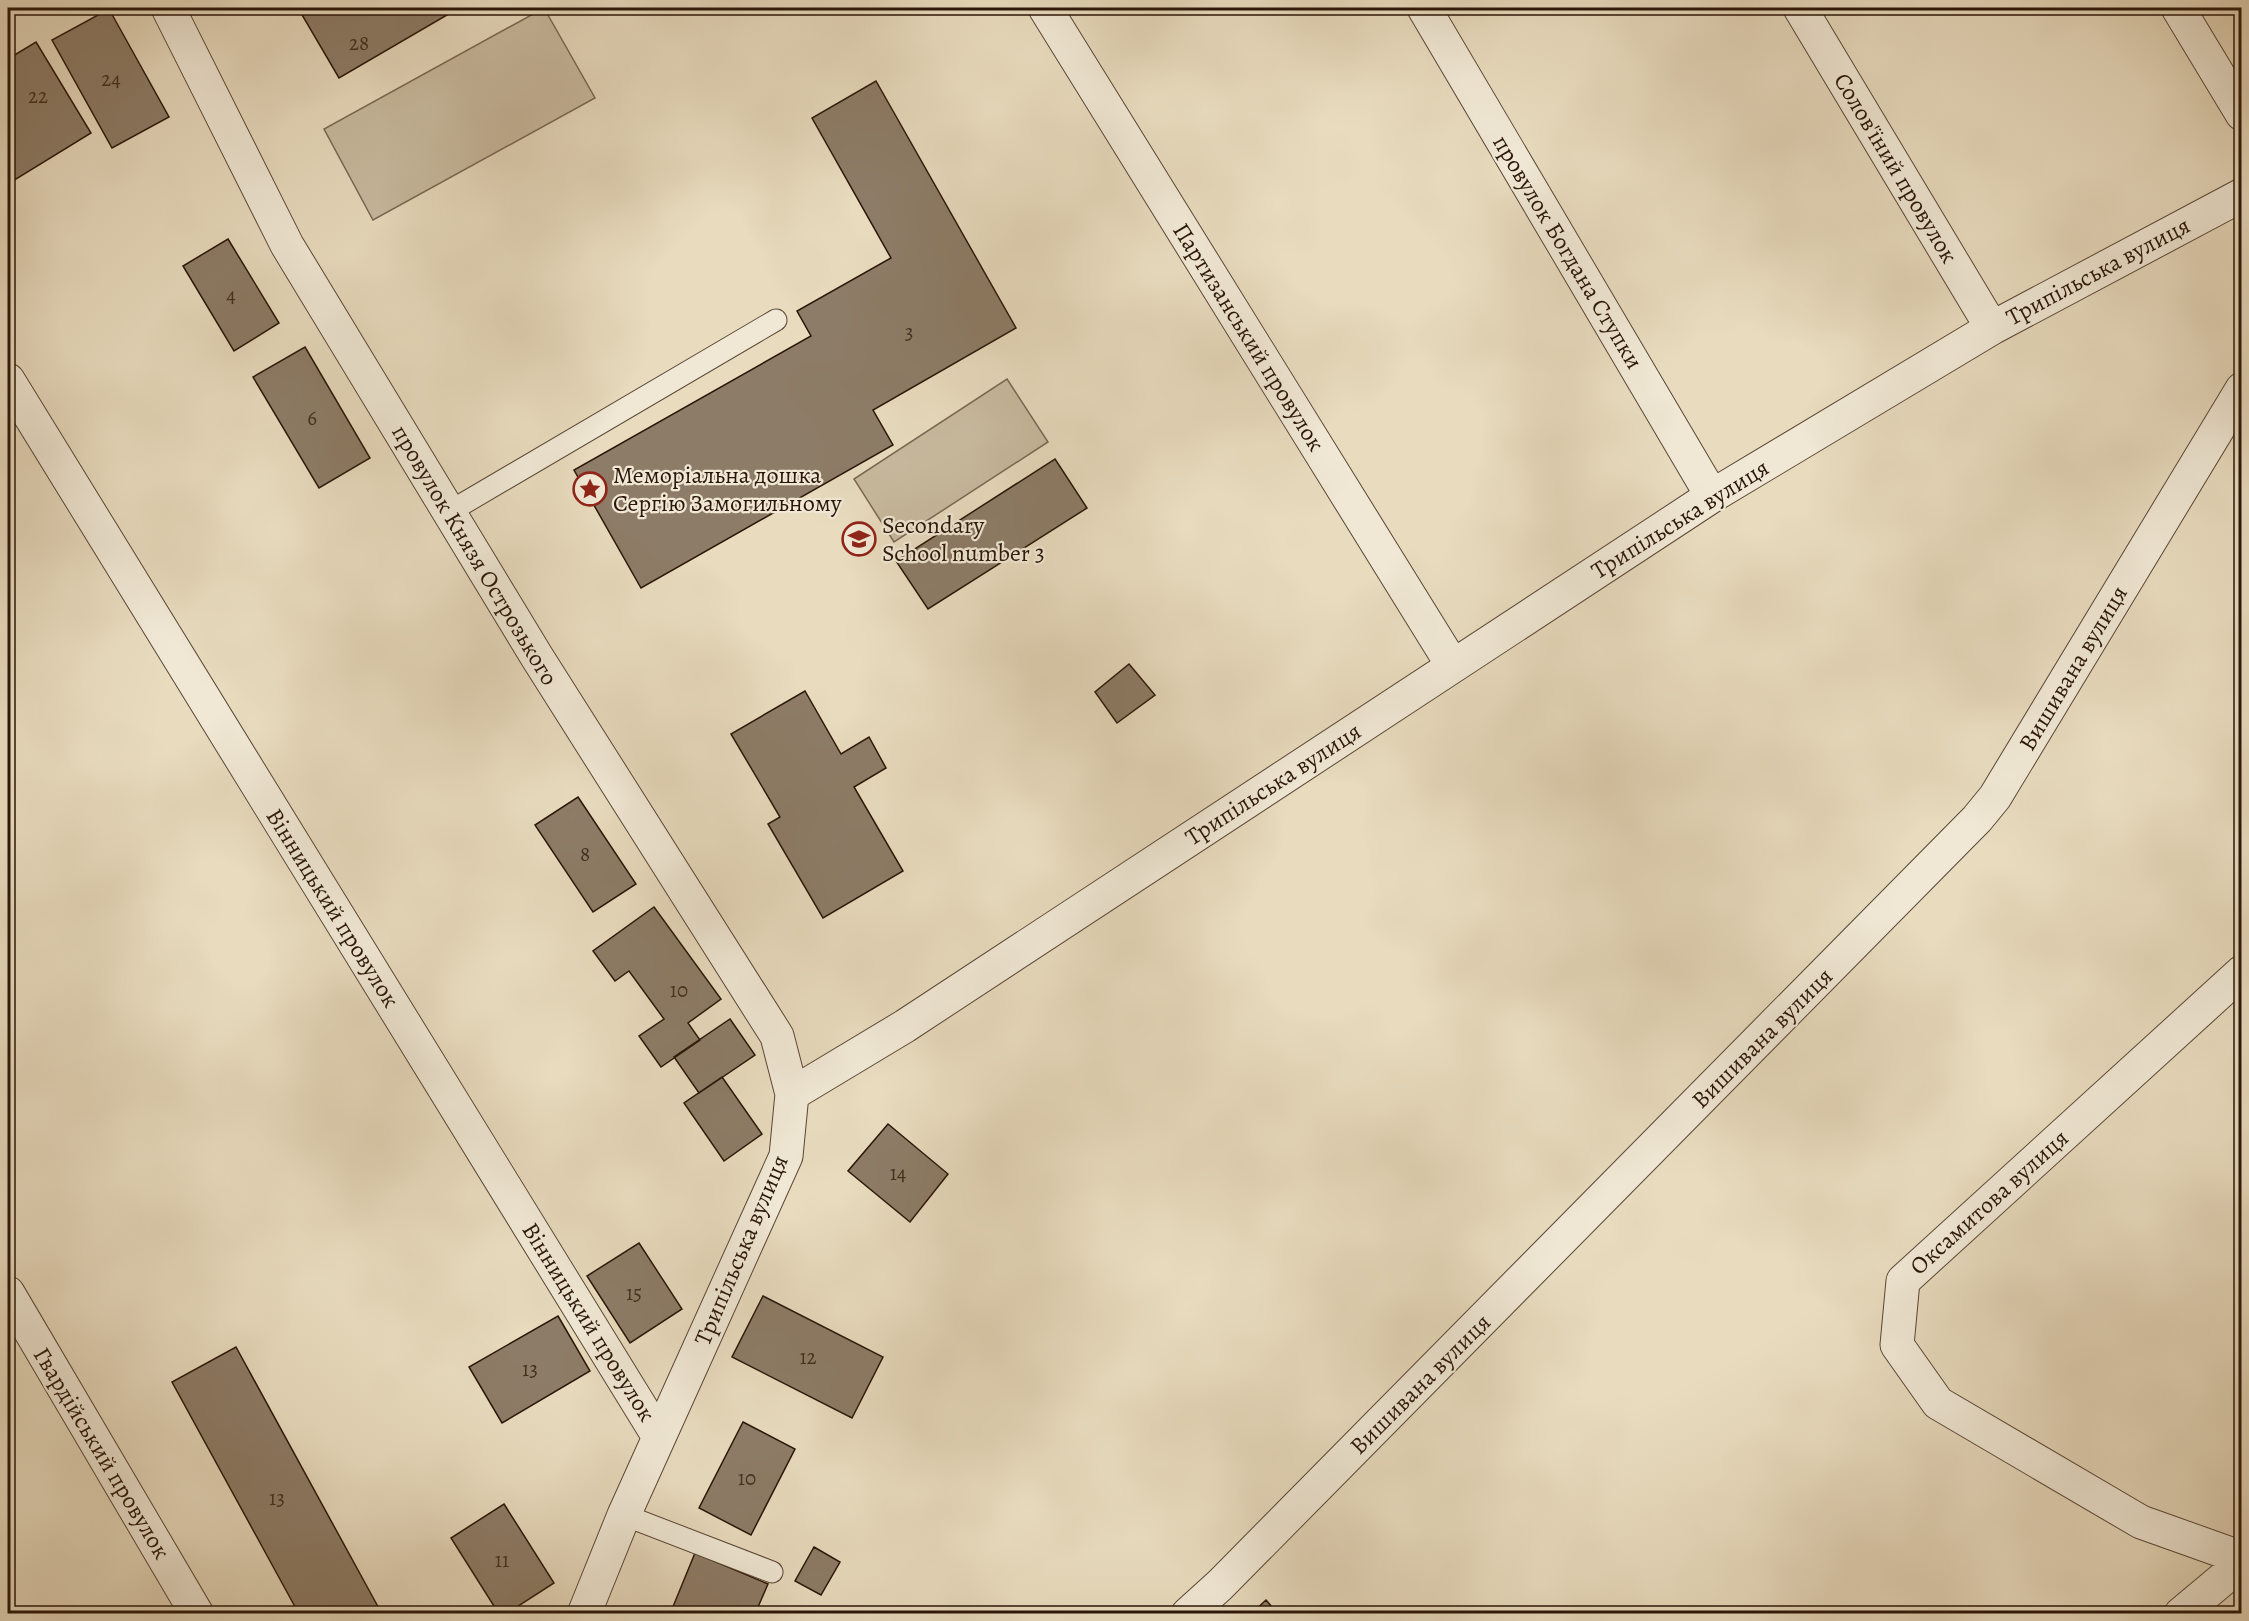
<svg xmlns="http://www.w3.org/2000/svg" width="2249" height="1621" font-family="Alegreya,serif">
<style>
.green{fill:#c8ba9f;stroke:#796854;stroke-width:1.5}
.building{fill:#8d7c67;stroke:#2a1608;stroke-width:1.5}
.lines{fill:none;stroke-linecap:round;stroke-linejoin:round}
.lane-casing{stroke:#5a4736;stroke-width:23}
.street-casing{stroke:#5a4736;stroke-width:35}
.lane{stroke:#f0e8d5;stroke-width:21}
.street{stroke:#f0e8d5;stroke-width:33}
.labels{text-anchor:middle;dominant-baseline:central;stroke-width:4.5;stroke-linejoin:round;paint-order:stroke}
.number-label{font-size:21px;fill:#433020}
.street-label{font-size:24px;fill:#2a1608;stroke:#f0e8d5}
.poi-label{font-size:24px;fill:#2a1608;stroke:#f0e8d5;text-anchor:start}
</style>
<rect width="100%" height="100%" fill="#e8dbbe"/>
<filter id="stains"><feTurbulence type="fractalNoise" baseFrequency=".00333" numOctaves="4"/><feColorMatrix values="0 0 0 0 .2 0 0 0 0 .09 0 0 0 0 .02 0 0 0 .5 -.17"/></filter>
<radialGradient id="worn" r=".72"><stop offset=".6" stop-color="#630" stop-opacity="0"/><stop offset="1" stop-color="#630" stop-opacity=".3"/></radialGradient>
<path class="green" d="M544 8 595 98 373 220 324 129Z
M1007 379 1048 442 894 542 854 479Z"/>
<path class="building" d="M298 8H459L339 78Z
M109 9 169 117 112 148 52 40Z
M36 42 91 133 8 184V59Z
M876 81 1016 328 873 410 893 445 641 588 574 470 811 336 797 311 891 258 812 118Z
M228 239 279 323 234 351 183 266Z
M305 347 370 458 319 488 253 377Z
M1055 459 1087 508 928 609 896 561Z
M1129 664 1155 695 1117 723 1095 692Z
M805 691 841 754 869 737 886 768 854 787 903 871 823 918 768 824 780 817 731 734Z
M578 797 636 884 593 912 535 825Z
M654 907 721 999 688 1023 700 1040 661 1067 639 1036 664 1019 629 971 615 981 593 951Z
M730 1019 755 1055 699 1093 674 1057Z
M722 1077 762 1134 724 1161 684 1103Z
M888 1124 948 1174 910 1222 848 1171Z
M639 1243 682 1309 630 1343 587 1276Z
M763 1296 883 1357 852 1418 732 1357Z
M558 1316 590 1371 502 1423 469 1367Z
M236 1347 382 1614H299L172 1382Z
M743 1422 795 1449 751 1535 699 1508Z
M504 1504 554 1583 506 1614H499L451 1538Z
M814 1547 840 1562 821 1595 795 1581Z
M695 1553 768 1584 755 1614H670Z
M1266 1600 1278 1614H1251Z"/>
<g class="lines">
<defs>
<path id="lane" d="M449 512 776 320
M624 1515 772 1572"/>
<path id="street" d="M168 8 287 245 537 657 777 1036 792 1094 786 1156 624 1515 584 1614
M1045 8 1453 666
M1424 8 1712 496
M1800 8 1992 328
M2178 8 2242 114
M8 380 659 1437
M2242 972 1903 1281 1897 1345 1938 1403 2141 1522 2242 1558
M792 1094 905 1026 1712 496 1992 328 2242 195
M8 1293 197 1614
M1188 1614 1220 1585 1977 819 1995 797 2242 389
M2181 1614 2242 1563"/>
</defs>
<use href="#lane" class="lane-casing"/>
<use href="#street" class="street-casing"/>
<use href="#lane" class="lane"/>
<use href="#street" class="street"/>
</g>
<defs>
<symbol id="sight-ring" viewBox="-11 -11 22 22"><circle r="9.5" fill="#f0e8d5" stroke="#8f2418" stroke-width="1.5"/><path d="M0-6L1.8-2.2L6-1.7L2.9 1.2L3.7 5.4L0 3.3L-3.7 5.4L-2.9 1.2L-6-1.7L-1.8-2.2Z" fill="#8f2418"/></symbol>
<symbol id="school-ring" viewBox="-11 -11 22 22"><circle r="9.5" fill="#f0e8d5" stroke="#8f2418" stroke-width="1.5"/><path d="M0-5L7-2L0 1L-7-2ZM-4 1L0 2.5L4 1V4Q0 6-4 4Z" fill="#8f2418"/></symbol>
</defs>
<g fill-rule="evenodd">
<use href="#sight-ring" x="571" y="470" width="38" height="38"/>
<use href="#school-ring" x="840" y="520" width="38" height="38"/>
</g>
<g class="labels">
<g class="number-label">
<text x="359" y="43">28</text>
<text x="111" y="79">24</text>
<text x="38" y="96">22</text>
<text x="231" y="295">4</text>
<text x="909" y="332">3</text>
<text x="312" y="418">6</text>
<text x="585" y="854">8</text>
<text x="679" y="990">10</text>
<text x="898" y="1173">14</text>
<text x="634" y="1293">15</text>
<text x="808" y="1357">12</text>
<text x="530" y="1369">13</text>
<text x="747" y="1478">10</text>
<text x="277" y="1498">13</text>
<text x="502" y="1560">11</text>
</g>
<g class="street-label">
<text transform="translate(1896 168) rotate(59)">Солов'їний провулок</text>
<text transform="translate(1568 252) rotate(59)">провулок Богдана Ступки</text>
<text transform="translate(2098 271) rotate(-28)">Трипільська вулиця</text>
<text transform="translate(1249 337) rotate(58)">Партизанський провулок</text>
<text transform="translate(1680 519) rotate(-32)">Трипільська вулиця</text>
<text transform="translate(475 555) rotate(59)">провулок Князя Острозького</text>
<text transform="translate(2073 668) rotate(-59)">Вишивана вулиця</text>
<text transform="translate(1273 784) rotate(-33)">Трипільська вулиця</text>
<text transform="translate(333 908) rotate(58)">Вінницький провулок</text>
<text transform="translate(1762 1038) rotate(-45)">Вишивана вулиця</text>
<text transform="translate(1989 1202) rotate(-42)">Оксамитова вулиця</text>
<text transform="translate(741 1250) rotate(-67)">Трипільська вулиця</text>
<text transform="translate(589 1322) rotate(58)">Вінницький провулок</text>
<text transform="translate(1420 1384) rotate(-45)">Вишивана вулиця</text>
<text transform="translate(102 1453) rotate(59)">Гвардійський провулок</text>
</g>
<g class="poi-label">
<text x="613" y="475">Меморіальна дошка<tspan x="613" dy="28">Сергію Замогильному</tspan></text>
<text x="882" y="525">Secondary<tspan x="882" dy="28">School number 3</tspan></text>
</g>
</g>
<rect width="2249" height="1621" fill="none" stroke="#e8dbbe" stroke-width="30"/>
<rect x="9" y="9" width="2231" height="1603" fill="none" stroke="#2a1608" stroke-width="3"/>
<rect x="15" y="15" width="2219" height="1591" fill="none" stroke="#2a1608" stroke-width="1.5"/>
<rect width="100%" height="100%" filter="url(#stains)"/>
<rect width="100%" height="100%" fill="url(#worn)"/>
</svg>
